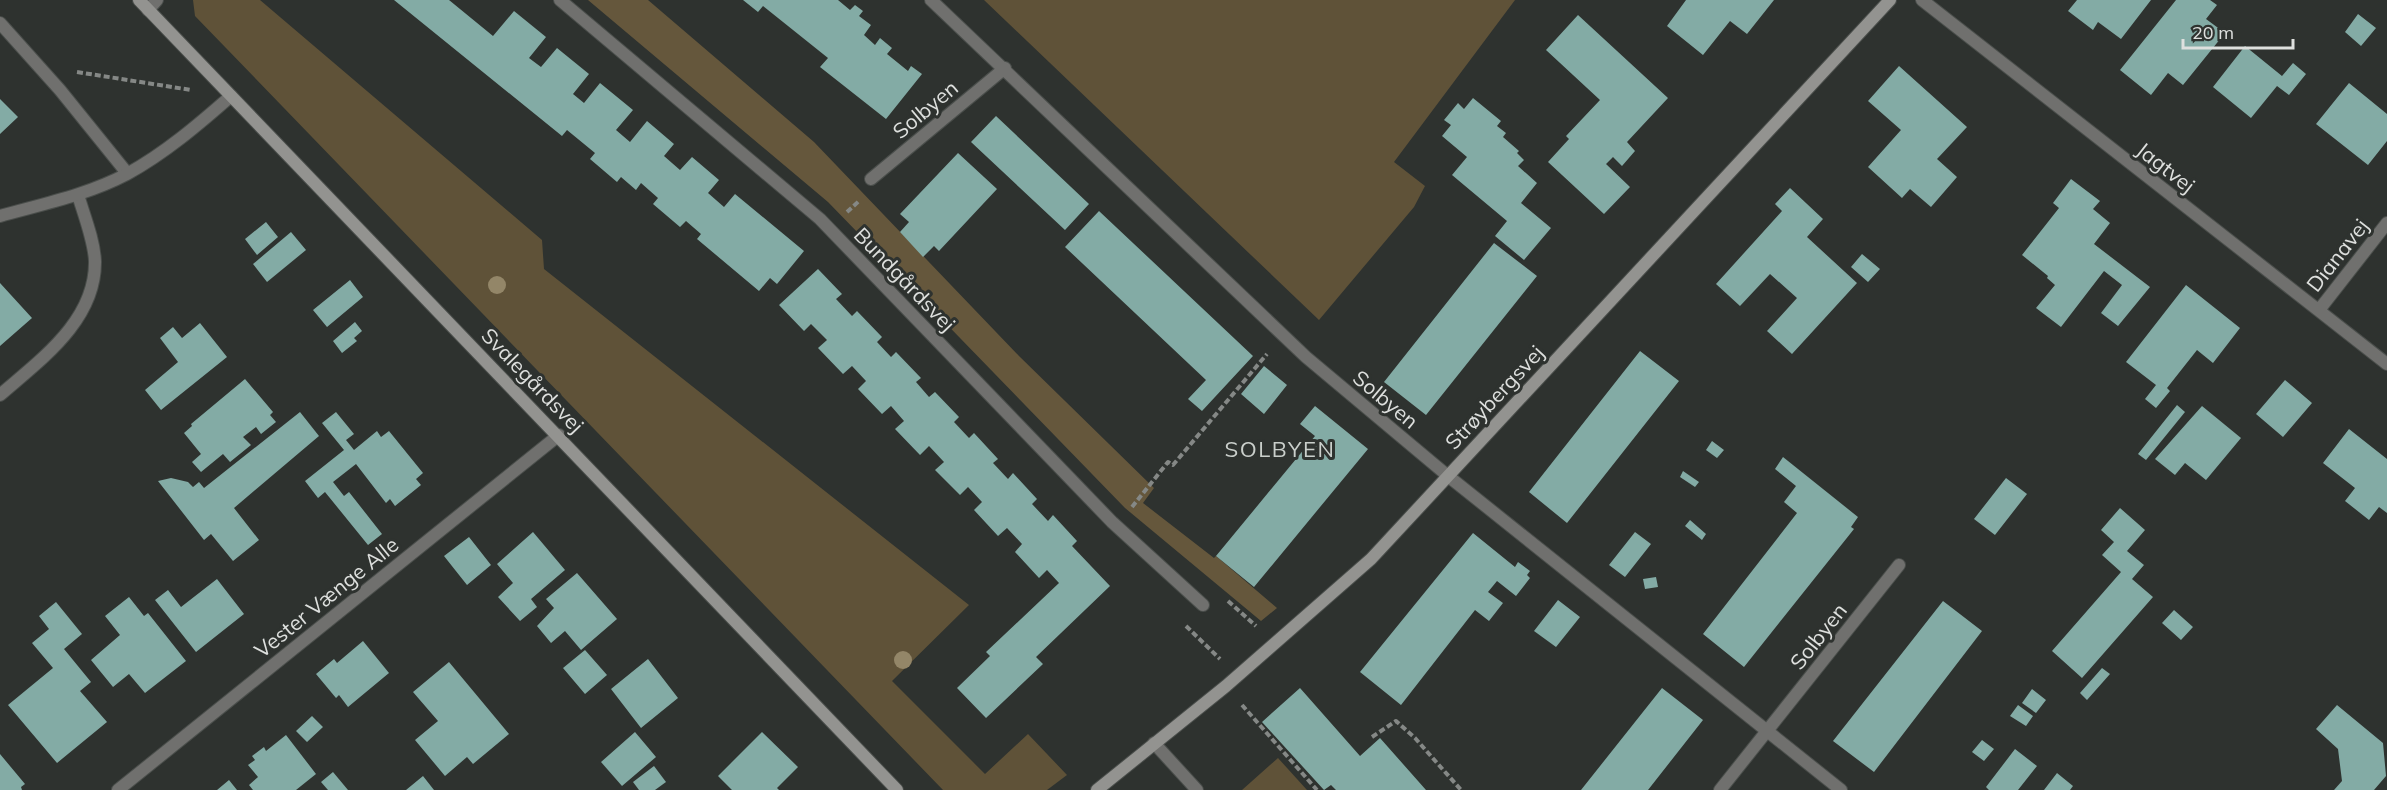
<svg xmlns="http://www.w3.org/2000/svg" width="2387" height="790" font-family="Mulish,sans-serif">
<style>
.green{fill:#5f5238}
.forest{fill:#65573c}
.building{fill:#83aba5}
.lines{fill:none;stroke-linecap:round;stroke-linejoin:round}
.lane-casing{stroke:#4a4e4b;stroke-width:14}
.street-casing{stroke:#4a4e4b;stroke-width:14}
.secondary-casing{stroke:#4a4e4b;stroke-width:14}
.path{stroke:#858886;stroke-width:4;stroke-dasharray:6 3;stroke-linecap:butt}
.lane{stroke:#70706e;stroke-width:12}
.street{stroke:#70706e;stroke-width:12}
.secondary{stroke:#939390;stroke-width:12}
.tree{fill:#938668}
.labels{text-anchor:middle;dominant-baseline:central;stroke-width:6;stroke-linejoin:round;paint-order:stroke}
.street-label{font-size:21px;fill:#dee0de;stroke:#2e322f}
.neighbourhood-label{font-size:22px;letter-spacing:1.5px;fill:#cacfcb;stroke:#2e322f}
</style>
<rect width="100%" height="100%" fill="#2e322f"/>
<path class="green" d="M193 0H260L542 240 544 269 969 605 892 681 985 774 1028 734 1067 775 1047 790H943L195 16Z
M984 0H1515L1394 162 1425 186 1414 207 1319 320Z
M1278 758 1307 790H1242Z"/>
<path class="forest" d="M588 0H648L814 142 1019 356 1154 488 1143 503 1214 558 1216 556 1277 608 1261 621 1125 508 828 202Z"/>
<path class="building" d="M394 0H449L493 36 514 11 546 37 529 58 541 67 557 48 589 74 573 94 584 103 600 83 633 110 616 130 630 142 647 121 674 144 664 156 680 170 692 157 719 180 708 193 724 207 735 194 804 251 777 284 770 278 759 291 697 239 701 234 686 221 680 227 653 204 658 198 641 183 636 190 621 177 617 182 590 159 595 153 567 130 562 136Z
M743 0H838L850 10 855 5 863 11 859 16 871 25 864 35 875 45 880 38 892 48 887 54 908 71 911 66 922 74 886 119 820 67 828 58 763 6 758 12Z
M1686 0H1774L1747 34 1730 21 1703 55 1667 26Z
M2077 0H2151L2121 39 2098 22 2093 30 2068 11Z
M2176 0H2210L2217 5 2206 19 2225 33 2183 85 2168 73 2151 95 2120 70Z
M2358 14 2376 28 2361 46 2345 32Z
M1578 15 1668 98 1627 142 1635 151 1622 166 1613 157 1606 164 1630 187 1604 214 1548 162 1569 139 1566 136 1600 100 1546 50Z
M2245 46 2282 76 2293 63 2306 74 2289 95 2277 86 2251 118 2213 87Z
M1899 66 1967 127 1937 159 1957 177 1931 207 1910 189 1902 198 1868 167 1901 130 1868 101Z
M2349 83 2387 114V141L2368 165 2316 124Z
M1473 98 1501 121 1497 126 1506 133 1503 137 1519 151 1517 153 1524 160 1518 166 1537 183 1521 203 1551 228 1524 260 1495 236 1507 221 1452 175 1467 157 1442 136 1451 125 1444 120 1458 103 1464 109Z
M0 99 18 117 0 134Z
M996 116 1089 204 1065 230 971 142Z
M958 153 997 189 939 251 934 246 923 257 900 232 909 222 900 214Z
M2071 179 2100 201 2093 209 2110 223 2094 244 2150 287 2118 326 2101 313 2122 285 2104 271 2061 327 2036 308 2055 285 2047 278 2048 276 2022 255 2059 208 2053 203Z
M1790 188 1823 219 1807 237 1857 283 1792 354 1767 331 1797 298 1770 274 1740 306 1716 284 1782 211 1775 204Z
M1099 211 1253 356 1202 411 1188 399 1206 380 1065 247Z
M266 222 278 237 257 255 245 239Z
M291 232 306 250 267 282 253 264Z
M1494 243 1537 276 1426 415 1384 382Z
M1862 254 1880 269 1868 282 1851 267Z
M818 269 842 294 836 299 852 316 857 311 882 337 877 342 891 357 896 352 921 378 916 382 929 397 935 392 959 417 954 422 969 438 974 433 998 459 993 463 1008 479 1013 473 1037 499 1032 504 1048 521 1053 515 1077 541 1072 546 1110 586 1036 657 1043 664 986 718 957 688 990 656 986 652 1059 583 1047 570 1039 578 1015 552 1022 544 1007 528 998 536 974 510 982 502 968 487 960 495 935 470 944 462 929 446 920 455 895 429 904 421 891 406 882 414 858 389 866 381 852 366 843 374 818 348 827 340 811 324 804 331 779 305Z
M350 280 363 297 327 327 313 310Z
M0 283 32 318 0 346Z
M2186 285 2240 328 2213 363 2197 350 2167 388 2170 391 2156 408 2145 399 2156 385 2126 362Z
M355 322 362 331 354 338 357 341 342 353 333 341Z
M200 323 227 357 161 410 145 390 178 362 160 338 173 327 182 338Z
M1640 351 1679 381 1567 523 1529 492Z
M1264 366 1287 385 1264 414 1241 394Z
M245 379 273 412 270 415 276 422 261 434 256 427 243 437 251 445 230 462 223 454 201 472 192 462 201 454 184 433 192 426 191 424Z
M2285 380 2312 403 2283 437 2256 414Z
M2177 405 2185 412 2146 460 2138 454Z
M1315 406 1368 449 1254 587 1216 556 1315 436 1300 424Z
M2202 406 2241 438 2206 480 2185 463 2175 475 2155 459Z
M300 412 319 436 234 508 259 540 233 561 211 534 204 540 158 481 171 478 188 482 193 487 199 482 204 488Z
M336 412 354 434 346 440 354 450 377 431 381 437 389 431 423 473 416 479 421 485 395 506 390 499 386 503 356 464 333 482 344 496 349 492 382 534 368 545 325 492 318 498 305 481 344 450 322 423Z
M2349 429 2387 459V513L2379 507 2369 520 2345 501 2355 488 2323 463Z
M1712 441 1724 450 1717 458 1706 450Z
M1783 457 1858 517 1851 527 1854 529 1744 667 1703 634 1797 513 1784 502 1796 486 1775 469Z
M1683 471 1699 482 1695 487 1680 477Z
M2006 478 2027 494 1995 535 1974 519Z
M2120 508 2145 530 2127 551 2144 565 2132 579 2153 597 2082 678 2052 651 2121 572 2102 555 2114 542 2101 530Z
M1690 520 1706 534 1702 540 1685 526Z
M533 532 565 570 531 599 537 607 520 621 498 597 513 583 497 564Z
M1635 532 1651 544 1625 577 1609 565Z
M1473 533 1515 567 1518 562 1530 571 1527 575 1530 578 1516 596 1497 581 1488 592 1503 603 1489 621 1475 610 1401 705 1360 672Z
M469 537 491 565 467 585 444 556Z
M577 573 617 619 581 650 565 631 551 643 537 626 554 608 546 599Z
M1656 577 1658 587 1645 589 1643 579Z
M217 579 244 614 196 652 155 600 168 590 181 607Z
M129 597 144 616 148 613 186 661 145 693 129 674 113 687 91 660 120 635 105 616Z
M1558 600 1580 617 1556 647 1534 631Z
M1943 601 1982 631 1874 772 1833 741Z
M56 602 82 634 64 649 91 682 80 691 107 722 57 763 8 705 53 668 32 643 49 629 39 616Z
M2174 610 2193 627 2181 640 2162 623Z
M363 641 389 673 348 707 339 695 336 698 316 674 334 659 337 663Z
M585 650 607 675 585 694 563 668Z
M648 659 678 698 641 728 611 689Z
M449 662 509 734 473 764 467 757 445 776 415 740 438 721 413 692Z
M2102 668 2110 674 2087 700 2080 693Z
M1300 688 1360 756 1380 738 1426 790H1336L1331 785 1324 790 1262 722Z
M1662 688 1703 720 1648 790H1581Z
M2032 689 2046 700 2036 713 2022 703Z
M2018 705 2033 716 2026 726 2010 716Z
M2337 705 2383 743 2386 776 2374 790H2334L2342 781 2338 749 2316 729Z
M312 716 323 727 307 742 296 731Z
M635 732 656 757 622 786 601 762Z
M762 732 798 767 777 788 779 790H732L718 776Z
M286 735 316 774 296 790H253L249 785 258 777 248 765 255 760 252 756 264 747 266 751Z
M1982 740 1994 749 1984 761 1972 752Z
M2015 749 2037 766 2018 790H1989L1986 787Z
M0 754 25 784 21 787 22 790H0Z
M654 766 666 782 655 790H639L633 782Z
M333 772 348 790H328L321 782Z
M2057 773 2073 786 2070 790H2044Z
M423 776 434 790H406Z
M229 780 237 790H217Z"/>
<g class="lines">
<defs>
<path id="lane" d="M0 23 60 90 127 173
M0 395C40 360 96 321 95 261 94 240 84 215 78 195"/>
<path id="street" d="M560 0 820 219 1112 522 1203 605
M931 0 1306 357 1448 476 1841 790
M1922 0 2387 364
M148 10 157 0
M871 179 1005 68
M0 216C43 204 87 195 127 174 165 153 198 125 231 96
M2319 310 2387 223
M1154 743 1197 790
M118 790 559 435
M1720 790 1899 565"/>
<path id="secondary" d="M139 0 897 790
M1097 790 1226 686 1371 559 1890 0"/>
</defs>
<use href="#lane" class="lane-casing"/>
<use href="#street" class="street-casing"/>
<use href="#secondary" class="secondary-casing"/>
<path class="path" d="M77 72 191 90
M847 212 859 201
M1132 507 1168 462 1173 465 1267 354
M1228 601 1256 626
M1186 626 1220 659
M1242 705 1317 790
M1372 737 1396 721 1415 738 1461 790"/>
<use href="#lane" class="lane"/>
<use href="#street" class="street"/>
<use href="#secondary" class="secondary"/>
</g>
<g class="tree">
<circle cx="497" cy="285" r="9"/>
<circle cx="903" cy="660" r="9"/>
</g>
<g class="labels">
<g class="street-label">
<text transform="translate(925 109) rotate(-40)">Solbyen</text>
<text transform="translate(2166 167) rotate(38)">Jagtvej</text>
<text transform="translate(2337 255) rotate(-52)">Dianavej</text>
<text transform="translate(905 279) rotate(46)">Bundgårdsvej</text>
<text transform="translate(533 380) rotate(46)">Svalegårdsvej</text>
<text transform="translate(1494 397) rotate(-47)">Strøybergsvej</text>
<text transform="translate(1386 399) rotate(40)">Solbyen</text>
<text transform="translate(326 597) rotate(-39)">Vester Vænge Alle</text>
<text transform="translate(1818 636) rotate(-52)">Solbyen</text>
</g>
<g class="neighbourhood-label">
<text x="1280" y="449">SOLBYEN</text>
</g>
</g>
<path d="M2183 39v9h110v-9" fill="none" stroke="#dee0de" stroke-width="3"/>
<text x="2192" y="39" font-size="18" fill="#dee0de" stroke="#2e322f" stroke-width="4.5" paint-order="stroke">20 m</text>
</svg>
